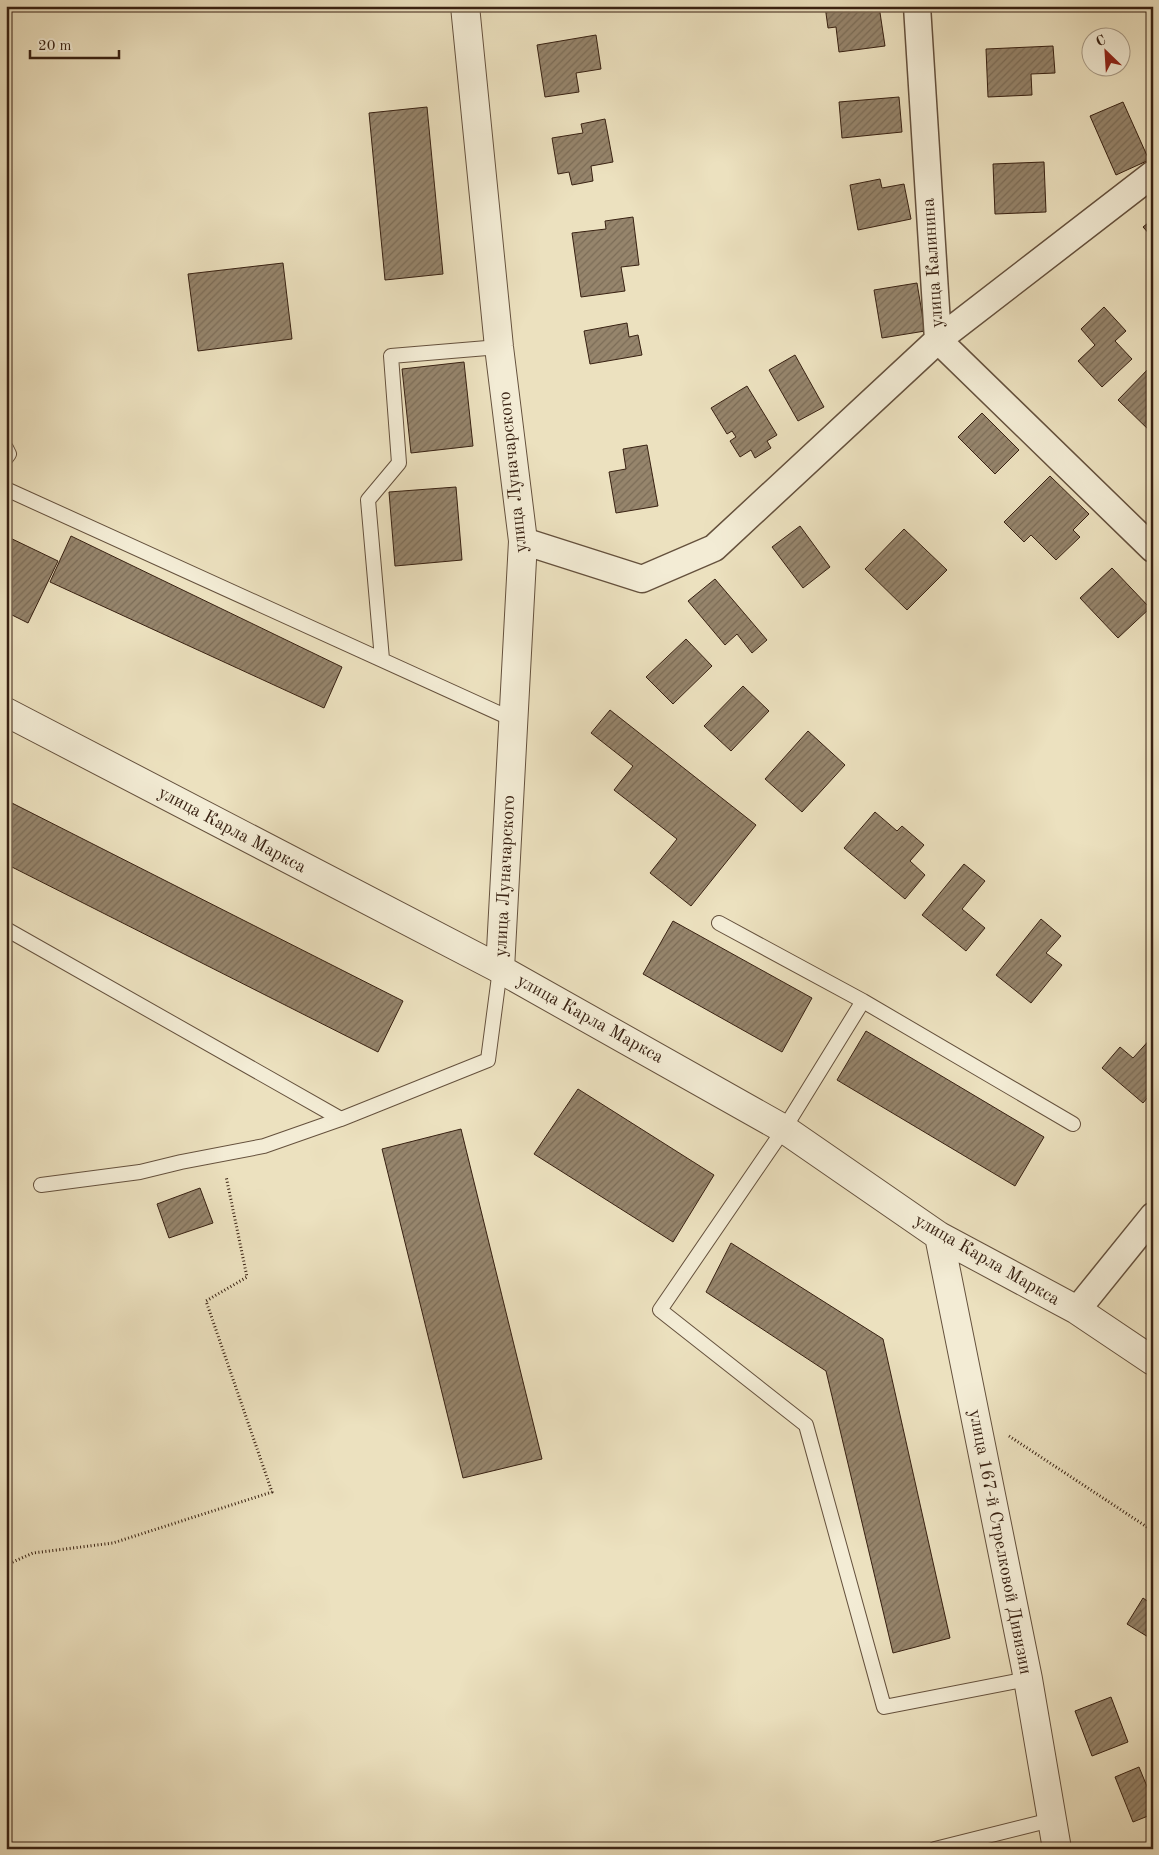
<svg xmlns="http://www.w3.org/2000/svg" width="1159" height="1855" font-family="'Old Standard TT',serif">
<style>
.building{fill:url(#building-hatch);stroke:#382112}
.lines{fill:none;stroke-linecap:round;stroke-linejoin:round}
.service-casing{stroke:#65513d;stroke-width:16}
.minor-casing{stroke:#65513d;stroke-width:29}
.tertiary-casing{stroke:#65513d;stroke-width:30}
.path{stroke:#382112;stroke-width:3;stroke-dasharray:1 2.5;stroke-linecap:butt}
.service{stroke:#f3ecd5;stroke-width:14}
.minor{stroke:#f3ecd5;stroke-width:26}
.tertiary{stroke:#f3ecd5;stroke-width:28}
.labels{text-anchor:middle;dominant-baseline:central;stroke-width:4.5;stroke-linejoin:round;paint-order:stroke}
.street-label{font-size:18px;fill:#382112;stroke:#f3ecd5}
</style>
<defs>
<pattern id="building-hatch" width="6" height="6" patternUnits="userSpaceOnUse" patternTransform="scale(1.25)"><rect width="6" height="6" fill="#96856c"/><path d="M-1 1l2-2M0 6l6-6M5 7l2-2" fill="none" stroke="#7b6c57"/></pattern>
</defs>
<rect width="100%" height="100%" fill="#ece1bf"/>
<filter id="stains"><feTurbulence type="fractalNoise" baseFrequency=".004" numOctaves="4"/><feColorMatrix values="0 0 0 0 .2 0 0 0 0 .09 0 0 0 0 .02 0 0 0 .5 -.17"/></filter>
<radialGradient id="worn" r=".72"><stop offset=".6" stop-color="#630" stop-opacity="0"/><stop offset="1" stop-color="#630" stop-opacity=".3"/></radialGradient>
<path class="building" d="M825 6H879L885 46 839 52 836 27 828 28Z
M596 35 601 69 576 73 579 92 545 97 537 45Z
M1053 46 1055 73 1031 74 1032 95 988 97 986 49Z
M899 97 902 132 842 138 839 102Z
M1123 102 1149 160 1116 175 1090 116Z
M427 107 443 274 385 280 369 113Z
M605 119 613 162 591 166 593 181 572 185 569 172 558 174 552 138 583 133 581 124Z
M1044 162 1046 212 995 214 993 164Z
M880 179 882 188 904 184 911 219 858 230 850 185Z
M633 217 639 265 621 267 625 291 581 297 572 233 606 229 605 221Z
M1153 219V238L1143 227Z
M283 263 292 339 198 351 188 274Z
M917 283 925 331 882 338 874 290Z
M1104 307 1126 331 1115 341 1132 359 1102 387 1078 361 1095 345 1081 329Z
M627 323 629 337 638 335 642 355 590 364 584 331Z
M795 355 824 407 798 421 769 370Z
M464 362 473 446 411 453 402 369Z
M1153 364V434L1118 400Z
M747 386 777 435 767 441 771 448 755 458 751 450 740 457 730 441 736 437 732 431 727 434 711 408Z
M982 413 1019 450 995 474 958 437Z
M647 445 658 506 616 513 609 472 626 469 623 449Z
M1050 476 1089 514 1073 530 1080 537 1056 560 1031 535 1024 542 1004 522Z
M456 487 462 560 395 566 389 492Z
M800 526 830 567 803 588 772 547Z
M904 529 947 570 907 610 865 569Z
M6 536 58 561 28 623 6 612Z
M71 536 342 667 324 708 50 582Z
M1112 568 1150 608 1118 638 1080 598Z
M715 579 767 640 752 653 737 634 725 645 688 601Z
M686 639 712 666 673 704 646 677Z
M743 686 769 711 731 751 704 726Z
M610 710 756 825 691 906 650 873 677 839 614 790 633 766 591 733Z
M808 731 845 765 802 812 765 779Z
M6 800 403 1001 378 1052 6 864Z
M875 812 897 831 902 826 924 845 910 861 925 875 905 899 844 848Z
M964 864 985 881 962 909 985 928 966 951 922 915Z
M1041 919 1061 936 1046 953 1062 965 1031 1003 996 975Z
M673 921 812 998 782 1052 643 974Z
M866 1031 1044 1137 1015 1186 837 1080Z
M1153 1036V1091L1143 1103 1102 1068 1120 1047 1133 1058Z
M578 1089 714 1175 673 1242 534 1154Z
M461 1129 542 1459 463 1478 382 1149Z
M200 1188 213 1223 169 1238 157 1204Z
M731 1243 883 1339 950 1638 893 1653 826 1371 706 1292Z
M1143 1598 1153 1605V1640L1127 1624Z
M1111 1697 1128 1742 1092 1756 1075 1711Z
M1139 1767 1153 1801V1814L1133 1822 1115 1777Z"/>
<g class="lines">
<defs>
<path id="service" d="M6 448 9 454 6 458
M6 489 514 720
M382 659 368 500 399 463 391 356 499 347
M719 923 863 1001
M6 929 341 1119 488 1060 500 969
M41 1185 140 1172 181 1162 264 1146 341 1119
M1028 1679 884 1707 806 1425 660 1310 784 1129 863 1001 1073 1124
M935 1849 1051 1820"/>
<path id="minor" d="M917 6 938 340 1153 549
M523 541 642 579 714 548 938 340 1153 174
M1077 1310 1153 1216"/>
<path id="tertiary" d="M465 6 499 347 523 541 500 969
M6 712 500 969 784 1129 939 1236 1077 1310 1153 1361
M939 1236 1028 1679 1057 1849"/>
</defs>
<use href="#service" class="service-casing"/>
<use href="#minor" class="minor-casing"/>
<use href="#tertiary" class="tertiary-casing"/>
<path class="path" d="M1009 1436 1153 1531
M6 1565 33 1553 113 1543 272 1492 206 1301 247 1277 226 1176"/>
<use href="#service" class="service"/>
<use href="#minor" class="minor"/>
<use href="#tertiary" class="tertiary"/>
</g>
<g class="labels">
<g class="street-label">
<text transform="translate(933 263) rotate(-94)">улица Калинина</text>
<text transform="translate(513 472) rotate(-96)">улица Луначарского</text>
<text transform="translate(232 830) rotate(28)">улица Карла Маркса</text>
<text transform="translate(505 876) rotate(-87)">улица Луначарского</text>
<text transform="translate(590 1019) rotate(29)">улица Карла Маркса</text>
<text transform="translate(987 1260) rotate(30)">улица Карла Маркса</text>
<text transform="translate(1000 1542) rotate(79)">улица 167-й Стрелковой Дивизии</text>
</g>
</g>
<rect width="1159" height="1855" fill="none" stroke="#ece1bf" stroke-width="25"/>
<rect x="8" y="8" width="1144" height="1840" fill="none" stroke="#382112" stroke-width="2.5"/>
<rect x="12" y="12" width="1134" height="1830" fill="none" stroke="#382112"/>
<g transform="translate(1106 52) rotate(335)"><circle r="24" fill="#f3ecd5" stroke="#a89b87"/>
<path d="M0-4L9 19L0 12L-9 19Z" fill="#8f2418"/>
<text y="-8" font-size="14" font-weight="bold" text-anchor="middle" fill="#382112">С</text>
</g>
<path d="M30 50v8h89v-8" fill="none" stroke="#382112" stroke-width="2.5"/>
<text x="38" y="50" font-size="15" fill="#382112" stroke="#f3ecd5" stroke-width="4" paint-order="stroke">20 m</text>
<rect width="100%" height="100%" filter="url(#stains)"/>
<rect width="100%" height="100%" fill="url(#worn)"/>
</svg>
